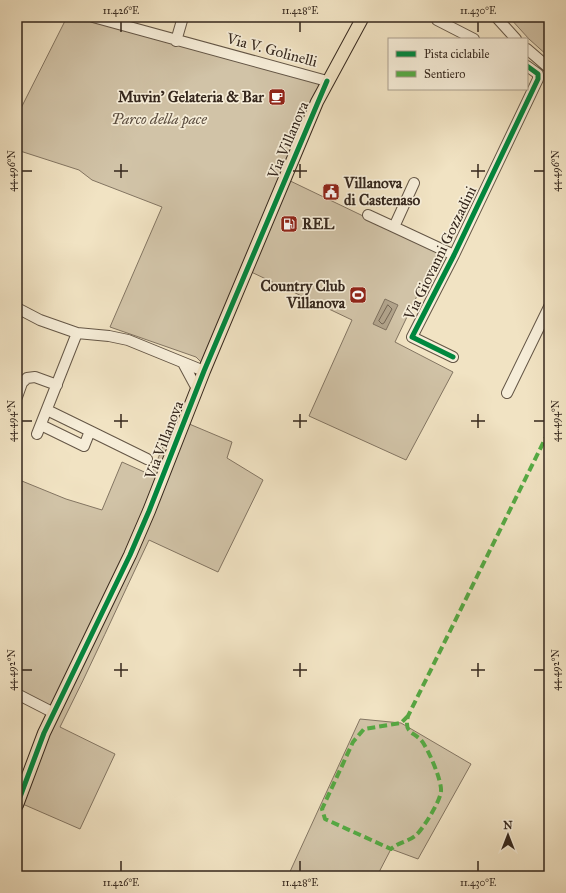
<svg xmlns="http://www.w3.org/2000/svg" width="566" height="893" font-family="'IM FELL Great Primer',serif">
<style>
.green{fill:#d1c3a7;stroke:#837562}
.water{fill:#b1a38b;stroke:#7f715f}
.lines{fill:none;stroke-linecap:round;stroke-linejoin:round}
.shore{stroke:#736554;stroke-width:1}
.minor-casing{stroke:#645646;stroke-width:12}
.major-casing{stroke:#35271d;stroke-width:14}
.minor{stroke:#f6edd8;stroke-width:10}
.major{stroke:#f1e3c3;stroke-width:12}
.quiet{stroke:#54aa43;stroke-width:4;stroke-dasharray:8 4;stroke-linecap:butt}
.cycleway-casing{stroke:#f6edd8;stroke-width:8}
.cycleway{stroke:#00873e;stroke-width:5}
.ticks{fill:none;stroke:#35271d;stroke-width:1.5}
.labels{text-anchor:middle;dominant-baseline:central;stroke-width:3.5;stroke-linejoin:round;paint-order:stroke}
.street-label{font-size:15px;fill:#35271d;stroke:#f6edd8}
.poi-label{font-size:15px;font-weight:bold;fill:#35271d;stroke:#f6edd8;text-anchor:end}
.park-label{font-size:15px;font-style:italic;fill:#5c4e40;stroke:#f6edd8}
.neatline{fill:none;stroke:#35271d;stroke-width:1.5}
.ticks-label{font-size:10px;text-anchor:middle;fill:#35271d}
</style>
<rect width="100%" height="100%" fill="#f1e3c3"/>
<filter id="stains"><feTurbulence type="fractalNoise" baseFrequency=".005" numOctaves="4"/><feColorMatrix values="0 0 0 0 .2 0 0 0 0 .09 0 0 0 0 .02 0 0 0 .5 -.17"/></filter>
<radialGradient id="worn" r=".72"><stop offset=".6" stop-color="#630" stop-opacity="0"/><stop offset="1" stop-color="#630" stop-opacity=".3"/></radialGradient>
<path class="green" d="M67 17H109L326 82 282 177 438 252 395 342 453 372 406 460 309 416 352 320 247 270 205 366 196 357 110 327 162 207 92 180 79 170 17 150V116Z
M509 17H549V57L529 39Z
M175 418 232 442 227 458 263 480 218 572 149 540C119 603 91 666 60 727L115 754 80 829 18 802 51 713 17 693V479L66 499 102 510 122 462 151 475Z
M360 719 401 723 471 764 418 859 391 849 377 876H288Z"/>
<path class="water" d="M385 299 398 305 386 330 373 324Z"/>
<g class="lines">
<path class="shore" d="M388 305 392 309 384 323 382 324 379 321Z"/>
<defs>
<path id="minor" d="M93 17 327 81
M496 17 516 39
M437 20 474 39
M176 41 183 17
M527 49 549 68
M414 183 394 227 454 255
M368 215 394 227
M17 308 40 320 77 333 109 336 128 340 204 371
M453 357 412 337 454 255 538 79V74L527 66
M183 363 197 389
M507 393 549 307
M17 397 22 383 27 378 35 377 57 385
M41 425 84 446 90 431 47 410
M90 431 147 459
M37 434 77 333
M17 694 54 713"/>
<path id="major" d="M17 805 44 733 130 555 149 511 204 371 317 102 363 17"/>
</defs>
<use href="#minor" class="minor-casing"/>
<use href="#major" class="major-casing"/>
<use href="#minor" class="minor"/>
<use href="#major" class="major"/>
<path class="quiet" d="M408 716 401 723 364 729 353 742 322 809 325 819 391 849C399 842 407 842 415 836 422 831 441 800 441 791 442 781 428 748 421 740 412 731 404 733 408 716L549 431"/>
<defs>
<path id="cycleway" d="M453 357 412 337 454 255 538 79V74L527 66
M17 805 44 733 130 555 149 511 204 371 327 81"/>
</defs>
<use href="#cycleway" class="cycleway-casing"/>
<use href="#cycleway" class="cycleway"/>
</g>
<path class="ticks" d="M121 22V32M300 22V32M478 22V32M121 164V178M300 164V178M478 164V178M22 171H32M114 171H128M293 171H307M471 171H485M534 171H544M121 414V428M300 414V428M478 414V428M22 421H32M114 421H128M293 421H307M471 421H485M534 421H544M121 663V677M300 663V677M478 663V677M22 670H32M114 670H128M293 670H307M471 670H485M534 670H544M121 861V871M300 861V871M478 861V871"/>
<defs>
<symbol id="cafe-square" viewBox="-11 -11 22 22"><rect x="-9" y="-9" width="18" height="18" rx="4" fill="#8f2418" stroke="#f6edd8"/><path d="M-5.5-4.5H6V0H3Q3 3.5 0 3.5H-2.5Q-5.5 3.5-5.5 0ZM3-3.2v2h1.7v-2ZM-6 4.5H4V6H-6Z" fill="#fff"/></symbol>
<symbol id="civic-square" viewBox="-11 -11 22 22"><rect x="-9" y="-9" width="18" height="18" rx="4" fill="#8f2418" stroke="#f6edd8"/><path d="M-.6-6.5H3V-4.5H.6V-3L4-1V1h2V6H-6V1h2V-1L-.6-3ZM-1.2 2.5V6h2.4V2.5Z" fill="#fff"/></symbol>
<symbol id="fuel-square" viewBox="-11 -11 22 22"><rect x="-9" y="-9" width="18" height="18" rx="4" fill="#8f2418" stroke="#f6edd8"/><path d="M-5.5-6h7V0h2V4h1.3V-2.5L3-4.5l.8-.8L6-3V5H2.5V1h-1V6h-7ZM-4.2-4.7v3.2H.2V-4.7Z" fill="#fff"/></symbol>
<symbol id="stadium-square" viewBox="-11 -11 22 22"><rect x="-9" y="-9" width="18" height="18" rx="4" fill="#8f2418" stroke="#f6edd8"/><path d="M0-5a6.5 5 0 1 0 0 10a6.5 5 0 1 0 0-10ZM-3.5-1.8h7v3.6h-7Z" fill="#fff"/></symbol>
</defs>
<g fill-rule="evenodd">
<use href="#cafe-square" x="267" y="87" width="20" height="20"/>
<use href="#civic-square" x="321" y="182" width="20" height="20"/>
<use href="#fuel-square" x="279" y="214" width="20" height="20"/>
<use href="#stadium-square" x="348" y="285" width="20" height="20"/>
</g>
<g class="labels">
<g class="street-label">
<text transform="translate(272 50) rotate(15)">Via V. Golinelli</text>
<text transform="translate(288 140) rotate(-67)">Via Villanova</text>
<text transform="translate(440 253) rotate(-64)">Via Giovanni Gozzadini</text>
<text transform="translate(164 440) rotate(-69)">Via Villanova</text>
</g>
<g class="poi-label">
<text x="264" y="97">Muvin' Gelateria &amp; Bar</text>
<text x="344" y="183" text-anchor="start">Villanova<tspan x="344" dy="17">di Castenaso</tspan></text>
<text x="302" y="224" text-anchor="start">REL</text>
<text x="345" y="286">Country Club<tspan x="345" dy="17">Villanova</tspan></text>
</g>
<g class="park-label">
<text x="159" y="119">Parco della pace</text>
</g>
</g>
<rect width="566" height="893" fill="none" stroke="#f1e3c3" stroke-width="44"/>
<rect x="388" y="38" width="140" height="52" fill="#f6edd8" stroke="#a99e8d"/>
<rect x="396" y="51" width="20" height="6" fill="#00873e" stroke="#a99e8d"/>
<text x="424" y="58" font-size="12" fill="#35271d">Pista ciclabile</text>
<rect x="396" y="71" width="20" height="6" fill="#54aa43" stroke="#a99e8d"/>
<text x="424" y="78" font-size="12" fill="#35271d">Sentiero</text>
<g transform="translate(508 835)" stroke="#f6edd8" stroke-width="3" paint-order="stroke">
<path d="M0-3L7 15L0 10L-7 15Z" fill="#35271d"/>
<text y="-6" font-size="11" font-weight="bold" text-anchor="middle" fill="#35271d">N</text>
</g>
<rect x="22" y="22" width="522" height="849" class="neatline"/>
<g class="ticks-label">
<text x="121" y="14">11.426°E</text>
<text x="300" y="14">11.428°E</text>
<text x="478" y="14">11.430°E</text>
<text transform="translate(11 171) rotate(-90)" y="4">44.496°N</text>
<text transform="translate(555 171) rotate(-90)" y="4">44.496°N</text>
<text transform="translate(11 421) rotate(-90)" y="4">44.494°N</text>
<text transform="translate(555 421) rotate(-90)" y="4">44.494°N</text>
<text transform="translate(11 670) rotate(-90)" y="4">44.492°N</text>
<text transform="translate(555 670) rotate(-90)" y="4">44.492°N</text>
<text x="121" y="886">11.426°E</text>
<text x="300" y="886">11.428°E</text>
<text x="478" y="886">11.430°E</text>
</g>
<rect width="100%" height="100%" filter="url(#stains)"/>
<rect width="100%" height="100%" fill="url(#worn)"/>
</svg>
